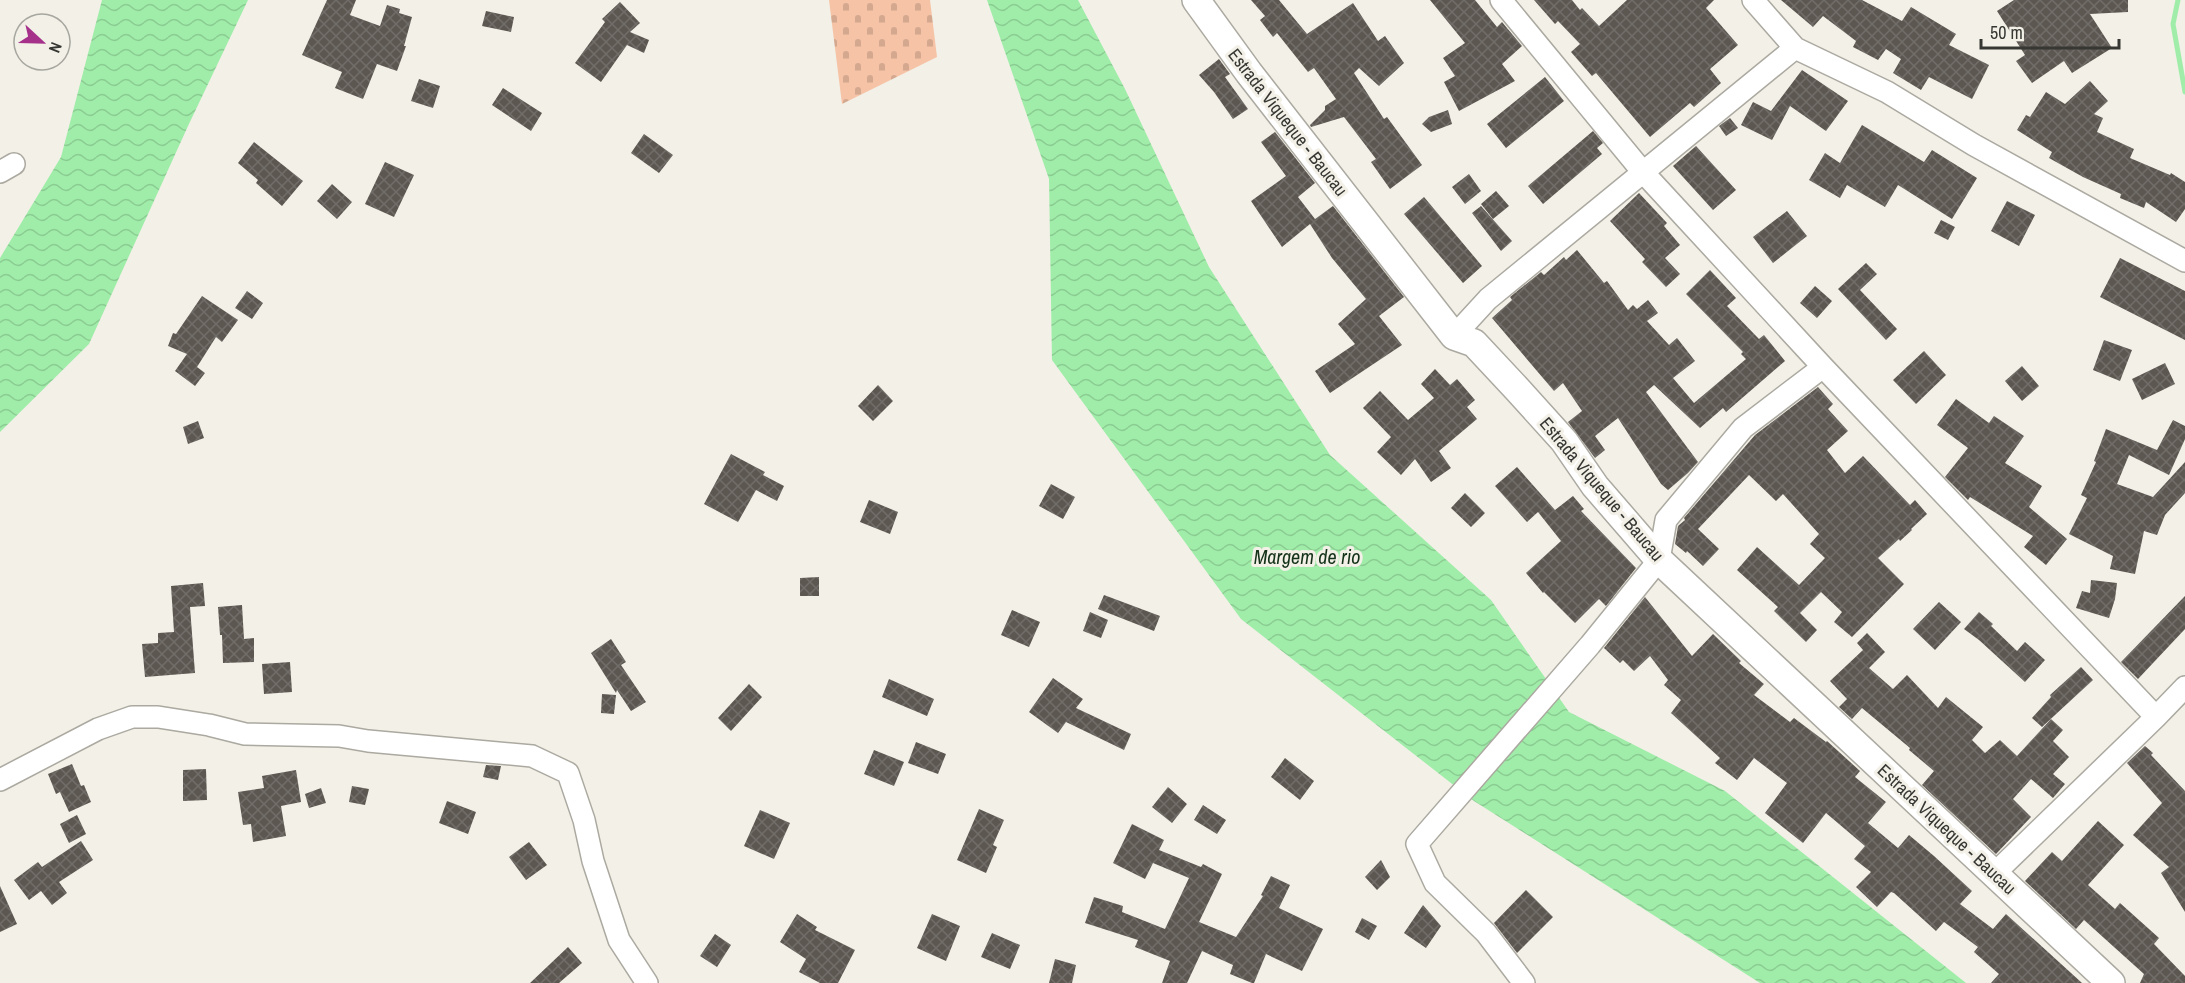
<svg xmlns="http://www.w3.org/2000/svg" width="2185" height="983" viewBox="0 0 2185 983" font-family="'Archivo Narrow',sans-serif">
<defs>
<pattern id="cemetery-stones" width="16" height="16" patternUnits="userSpaceOnUse" patternTransform="scale(1.5)"><rect width="16" height="16" fill="#f6c3a6"/><path d="M2 7V4a2 2 0 0 1 4 0v3zM10 15v-3a2 2 0 0 1 4 0v3z" fill="#d4a88f"/></pattern>
<pattern id="water-waves" width="16" height="10" patternUnits="userSpaceOnUse" patternTransform="scale(1.5)"><rect width="16" height="10" fill="#a0eda9"/><path d="M0 5q4-4 8 0t8 0" fill="none" stroke="#8acc92"/></pattern>
<pattern id="building-cross-hatch" width="8" height="8" patternUnits="userSpaceOnUse" patternTransform="scale(1.5)"><rect width="8" height="8" fill="#5d5751"/><path d="M0 0l8 8M0 8l8-8" fill="none" stroke="#716d68"/></pattern>
</defs>
<rect width="100%" height="100%" fill="#f2f0e7"/>
<path fill="url(#cemetery-stones)" d="M829,0h101l7,57 -95,47z"/>
<path fill="url(#water-waves)" d="M102,0h146l-60,126 -99,218 -89,88v-174l61,-101z
M987,0h91l47,89 84,178 121,188 161,145 78,112 156,79 241,192h-206l-286,-182 -233,-182 -189,-259 -3,-181z"/>
<g fill="none" stroke-linecap="round" stroke-linejoin="round">
<path stroke="#a0eda9" stroke-width="5" d="M2178,0l-5,24 12,68"/>
</g>
<path fill="url(#building-cross-hatch)" d="M327,0h29l-6,15 30,11 7,-21 13,4 -1,4 13,4 -8,29h2l-9,25 -20,-7 -14,35 -28,-11 7,-16 -40,-17z
M1251,0h28l28,34 46,-31 25,38 7,-5 19,27 -25,23 -20,-18 -5,5 30,46 3,-2 35,48 -32,24 -19,-27 5,-3 -32,-42 -33,10 -1,-2 15,-15v-4l11,-7 -22,-31 -6,4 -31,-39 -4,4 -13,-17 5,-4z
M1430,0h45l22,27 5,-5 20,24 -20,18 13,17 -56,30 -15,-29 11,-6 -12,-18 22,-15z
M1534,0h38l8,10 2,-2 17,18 28,-26h87l-8,8 32,37 -28,24 11,14 -27,24 -4,-4 -40,34 -54,-64 -4,3 -21,-24 9,-8 -22,-23 -3,3z
M1781,0h81l40,21 9,-14 45,27 -7,11 40,20 -17,34 -43,-22 -8,13 -28,-17 8,-14 -15,-10 -8,11 -25,-13 3,-6 -33,-25 -10,11z
M2014,0h114v12l-38,2 22,34 -40,25 -8,-12 -32,22 -16,-22 9,-6 -28,-44z
M620,2l20,21 -10,9 19,8 -5,13 -17,-8 -26,37 -26,-19 30,-41 -3,-3z
M486,11l28,6 -3,15 -29,-6z
M1219,59l11,15 -5,3 23,32 -15,10 -19,-27 -15,-17z
M1802,70l46,31 -22,30 -36,-25 -18,34 -31,-15 12,-23 18,9z
M1545,77l19,24 -58,47 -19,-24z
M419,79l21,7 -7,22 -22,-7z
M2090,81l18,20 -14,13 9,4 -6,14 37,17 -4,9 40,17 1,-2 14,9v27l-9,13 -30,-20 -2,6 -24,-10 1,-4 -38,-17 -34,-19 3,-6 -35,-22 9,-15 4,2 16,-25 19,12z
M503,88l39,25 -11,18 -39,-26z
M1448,110l4,14 -21,8 -9,-8 7,-7z
M1730,118l8,10 -12,8 -7,-10z
M1862,125l62,37 8,-12 45,28 -25,41 -54,-34 -13,22 -38,-22 -7,13 -31,-18 16,-27 15,10z
M1593,131l10,12 -6,5 5,6 -59,50 -15,-18z
M1275,132l40,51 -17,14 17,22 -4,3 22,-16 71,91 -25,19 23,29 -72,48 -15,-22 40,-27 -17,-20 28,-25 -34,-41 -22,-34 -28,23 -31,-46 35,-25 -25,-34z
M644,134l29,21 -14,18 -28,-20z
M254,142l49,39 -21,25 -26,-23 2,-3 -20,-17z
M1696,146l40,44 -23,20 -40,-44z
M385,162l29,13 -20,42 -29,-13z
M1469,174l12,17 -16,13 -13,-17z
M332,184l20,18 -15,17 -20,-18z
M1496,191l13,15 -16,13 -12,-15z
M1639,193l28,30 -3,3 16,19 -15,13 15,16 -14,13 -24,-25 3,-3 -35,-38z
M1424,197l58,69 -19,17 -59,-69z
M2007,201l28,14 -16,31 -28,-15z
M1481,206l31,35 -11,10 -29,-38z
M1787,211l20,25 -34,27 -20,-26z
M1941,220l14,7 -7,13 -14,-7z
M1577,250l27,33 3,-2 21,29 5,-5 4,4 11,-9 10,13 -11,8 22,24 8,-7 18,23 -22,17 21,25 52,-44 -5,-5 2,-2 -57,-58 24,-24 26,28 -9,8 32,33 5,-4 21,26 -59,51 -3,-4 -23,20 -46,-43 -8,7 52,70 -10,11 -20,17 -7,-6 -43,-66 -23,18 10,14 -10,8 -27,-36 14,-11 -19,-28 -9,8 -62,-73 20,-18 -2,-3 31,-25 3,3 20,-18 2,3z
M2120,258l65,33v49l-85,-43z
M1866,263l11,11 -17,16 37,39 -11,11 -48,-51z
M1815,286l17,15 -15,17 -17,-15z
M247,291l16,12 -11,16 -17,-11z
M202,296l36,24 -16,22 -6,-5 -19,30 8,6 -10,13 -20,-15 12,-17 -19,-8 5,-13 3,1z
M2104,340l28,10 -12,31 -27,-11z
M1924,351l22,24 -30,29 -23,-24z
M2165,363l10,21 -33,16 -10,-21z
M2022,366l17,20 -17,15 -17,-20z
M1435,369l15,16 7,-6 18,21 -8,7 10,12 -38,32 12,17 -20,14 -16,-23 -14,16 -24,-23 14,-15 -28,-29 17,-17 28,29 26,-22 -13,-14z
M878,385l15,16 -20,20 -15,-15z
M1818,387l15,17 -5,5 20,22 -21,19 18,23 18,-17 47,49 5,-5 12,14 -16,15 1,1 -12,11 -1,-2 -21,19 26,26 -52,53 -18,-15 8,-10 -21,-20 -21,21 17,17 -11,12 -32,-31 4,-4 -41,-37 20,-23 42,38 26,-27 -15,-14 9,-10 -36,-40 -7,7 -27,-26 -51,54 21,20 -16,17 -16,-15 -1,2 -11,-9 3,-18 7,-6 -1,-2 71,-83z
M1956,399l33,24 5,-7 30,20 -19,27 37,23 -13,21 38,32 -21,26 -22,-18 9,-11 -63,-39 -2,3 -23,-23 23,-29 -31,-23z
M2173,420l12,6v13l-16,36 -40,-20 -12,29 36,13 32,-35v31l-20,22 -8,20 -13,-4 -9,43 -25,-5 3,-13 -44,-22 18,-36 -6,-3 15,-33 -2,-1 12,-32 51,21z
M198,421l6,17 -16,6 -5,-17z
M731,454l34,18 -2,3 21,11 -7,15 -21,-11 -18,32 -34,-18z
M1517,467l38,43 18,-14 11,13 -3,2 55,57 -30,38 -7,-7 -24,24 -31,-31 -1,1 -17,-20 35,-32 -23,-29 -11,10 -32,-36z
M1051,484l24,13 -12,22 -24,-13z
M1465,493l20,20 -14,14 -20,-19z
M869,500l29,12 -8,22 -30,-12z
M819,577v19h-19v-18z
M2091,580l26,3 -2,16 -6,19 -33,-10 6,-17 8,2z
M203,583l2,23 -15,1 5,66 -50,4 -3,-33 16,-1v-10l16,-1 -3,-46z
M1104,595l56,21 -6,15 -56,-22z
M2185,596v33l-47,50 -17,-17z
M1645,597l47,59 21,-22 28,27 -2,2 25,21 -10,11 36,27 4,-4 32,24 1,-1 33,30 -5,6 31,25 -18,21 30,25 11,-13 25,21 38,35 -12,13 33,25 13,-15 76,69h-91l8,-9 -25,-22 4,-5 -34,-25 -8,9 -42,-38 -3,-1 -14,15 -21,-20 15,-15 -17,-13 11,-13 -39,-33 -23,30 -38,-30 22,-30 -33,-25 -17,22 -22,-17 5,-5 -49,-45 10,-13 -17,-15 4,-5 -18,-24 -16,15 -11,-11 -3,3 -16,-15z
M1939,602l22,20 -26,28 -22,-21z
M242,605l2,34 10,-1v24l-31,1 -1,-28h-2l-2,-28z
M1012,610l28,12 -11,25 -28,-12z
M1090,612l18,8 -7,18 -18,-7z
M1979,612l14,12 -2,2 26,25 8,-9 20,18 -20,22 -46,-42 -15,-11z
M1867,633l18,19 -16,16 24,21 14,-14 31,33 8,-11 37,30 -11,13 13,13 15,-13 17,16 34,-37 12,11 -10,11 16,16 -16,17 12,10 -12,14 -22,-19 -18,20 18,18 -35,37 -74,-69 12,-14 -25,-21 1,-2 -48,-40 -10,11 -13,-12 8,-8 -17,-18 33,-31 -6,-7z
M611,639l15,23 -5,3 25,37 -15,9 -14,-21 -1,3 -25,-40z
M290,662l2,30 -28,2 -2,-30z
M2081,667l12,13 -51,47 -10,-9 19,-21 -1,-2z
M1053,678l30,21 -7,9 55,26 -7,16 -58,-28 -8,11 -29,-21z
M889,679l45,20 -7,17 -45,-19z
M749,684l13,13 -31,34 -13,-13z
M602,694l14,1 -2,19 -13,-1z
M916,742l30,12 -8,20 -30,-11z
M2145,746l8,7 -2,2 34,36v121l-24,-39 8,-6 -36,-32 29,-32 -35,-40z
M874,750l30,12 -10,24 -30,-12z
M1285,758l29,23 -14,19 -29,-23z
M72,764l9,22 3,-1 7,17 -22,10 -9,-20 -4,2 -8,-20z
M486,765l15,1 -3,14 -15,-3z
M206,769l1,31 -24,1v-31z
M296,770l5,32 -20,4 5,30 -33,6 -2,-18 -8,1 -5,-33 26,-4 -2,-12z
M352,786l17,3 -4,16 -16,-3z
M1168,787l19,17 -15,19 -20,-16z
M321,788l5,15 -17,5 -4,-14z
M447,801l29,11 -8,22 -29,-11z
M1203,805l23,15 -9,14 -23,-14z
M979,809l25,11 -11,25 4,2 -11,26 -29,-13z
M760,810l30,13 -16,36 -30,-13z
M77,815l9,19 -17,9 -9,-19z
M2098,821l26,24 -36,40 27,24 5,-6 39,35 -5,6 31,32v7h-45l4,-9 -60,-54 -8,9 -51,-48 27,-29 10,9z
M1132,824l32,16 -5,10 42,17 2,-3 19,10 -23,48 37,15 27,-41 -2,-1 10,-19 19,9 -11,23 44,21 -21,42 -36,-17 -12,29h-2l-22,-9 3,-9 -31,-14 -15,32h-25l8,-22 -35,-14 3,-7 -53,-17 9,-26 29,9 -1,6 43,17 24,-51 -36,-15 -8,16 -32,-16z
M81,841l12,19 -34,22 8,11 -15,12 -11,-14 -12,9 -15,-20 24,-18 4,5z
M529,842l18,23 -21,15 -17,-23z
M1381,860l9,17 -13,13 -12,-13z
M0,886l17,38 -17,8z
M1526,890l27,27 -36,36 -23,-30z
M1423,905l18,21 -15,22 -22,-15z
M797,914l20,13 -2,3 40,20 -17,33h-18l-21,-11 7,-13 -26,-17z
M932,914l28,12 -14,35 -29,-13z
M1362,918l15,8 -8,14 -14,-8z
M992,933l28,12 -10,24 -29,-12z
M715,934l16,11 -14,22 -17,-11z
M568,947l14,16 -23,20h-29z
M1055,959l21,6 -4,18h-23z"/>
<g fill="none" stroke-linecap="round" stroke-linejoin="round">
<defs>
<path id="minor" d="M1501,0l141,171 181,196 333,350
M1753,0l42,48 92,44 87,53 211,116
M0,172l14,-8
M1454,336l34,-37 307,-251
M0,780l98,-51 34,-12h26l51,8 36,9 94,2 29,5 164,15 36,17 16,47 9,41 26,79 28,43
M1995,873l161,-156 29,-30
M1524,983l-38,-50 -51,-50 -18,-39 173,-199 69,-85 7,-40 77,-92 80,-61"/>
<path id="major" d="M1196,0l53,73 205,263 20,7 43,46 47,52 31,45 64,74 452,423"/>
</defs>
<use href="#minor" stroke="#aba9a0" stroke-width="24"/>
<use href="#major" stroke="#aba9a0" stroke-width="30"/>
<use href="#minor" stroke="#fff" stroke-width="21"/>
<use href="#major" stroke="#fff" stroke-width="27"/>
</g>
<g text-anchor="middle" dominant-baseline="central" stroke-width="6" stroke-linejoin="round" paint-order="stroke">
<g font-size="18" fill="#363632" stroke="#f2f0e7">
<text transform="translate(1288 122) rotate(52)">Estrada Viqueque - Baucau</text>
<text transform="translate(1602 489) rotate(50)">Estrada Viqueque - Baucau</text>
<text transform="translate(1947 829) rotate(43)">Estrada Viqueque - Baucau</text>
</g>
<g font-size="20" font-style="italic" fill="#133218" stroke="#f2f0e7">
<text x="1307" y="556">Margem de rio</text>
</g>
</g>
<g transform="translate(42 42) rotate(112)"><circle r="28" fill="#f2f0e7" stroke="#a7a69f" stroke-width="1.5"/>
<path d="M0-4.5L10 22L0 15L-10 22Z" fill="#a5318b"/>
<text y="-9" font-size="16" font-weight="bold" text-anchor="middle" fill="#363632">N</text>
</g>
<path d="M1981 39v9h138v-9" fill="none" stroke="#363632" stroke-width="3"/>
<text x="1990" y="39" font-size="18" fill="#363632" stroke="#f2f0e7" stroke-width="4.5" paint-order="stroke">50 m</text>
</svg>
